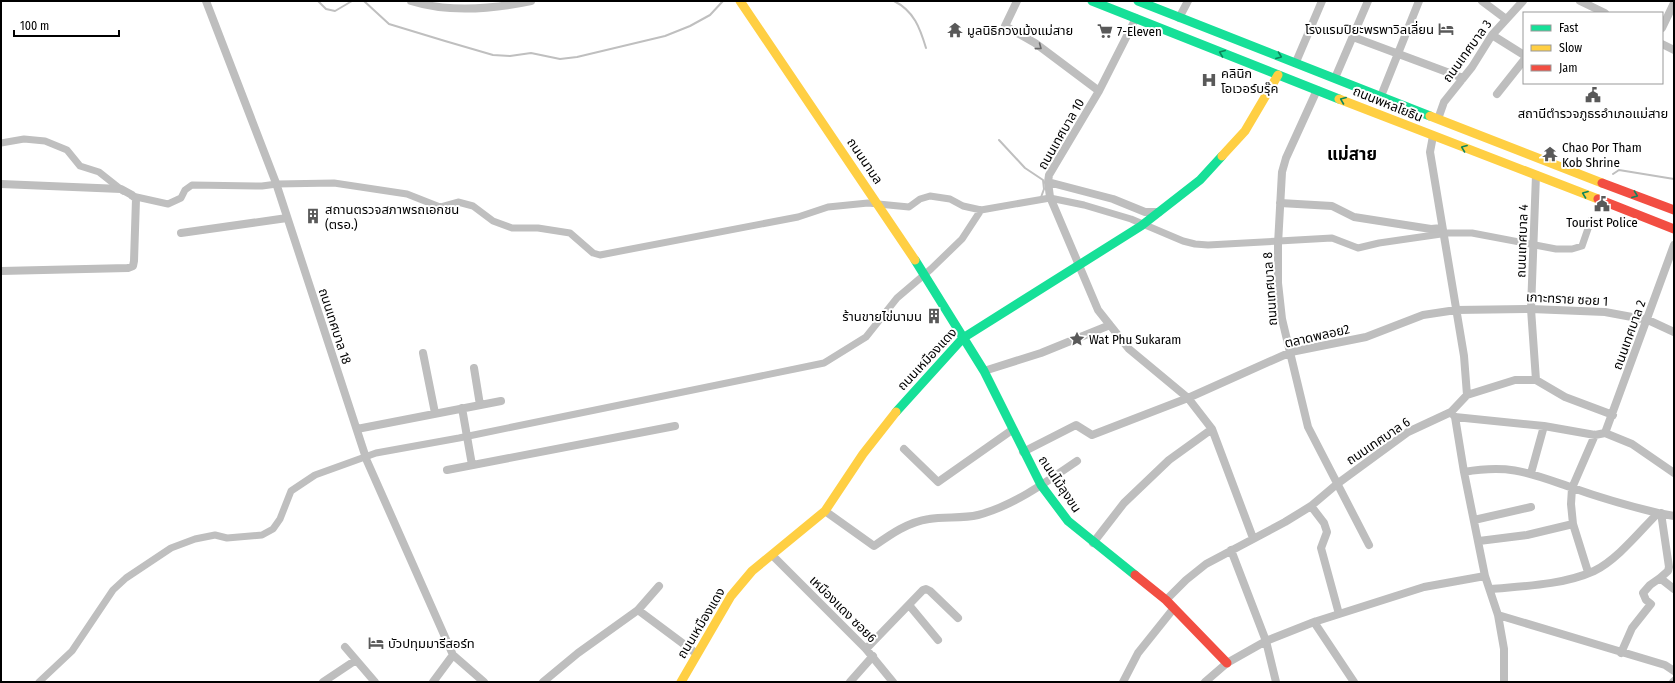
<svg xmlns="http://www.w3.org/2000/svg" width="1675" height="683" viewBox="0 0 1675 683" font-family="'Fira Sans Condensed','Noto Sans Thai',sans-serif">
<rect width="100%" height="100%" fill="#fff"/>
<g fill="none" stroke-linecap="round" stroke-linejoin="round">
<path stroke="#bfbfbf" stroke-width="2" d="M318,1l8,8 9,2 17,-10
M364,1l25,23 56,17 48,14 17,1 21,-3 29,6 17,-2 88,-21 25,-10 20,-11 13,-14
M894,1c20,10 26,27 32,47
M999,140l26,28 18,12 1,9 -4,11
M1613,174l6,-4 55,9"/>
<path stroke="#bfbfbf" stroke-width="7" d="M1,143l23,-4 21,2 22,9 13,16 19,6 24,19
M132,196l36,8 13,-6 4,-8 7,-5 70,1 15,-2 57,-1 73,11 33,13 18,-5 15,4 20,15 19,7h26l32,5 23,20 7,2 198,-38 30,-10 40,-4 41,4 11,-8 10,-3 20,3 13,7 18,4 69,-12 34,7 47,14 52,22 12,3 13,1 124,-7 26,10 21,-5 69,-10h24l84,16h16l10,-3 9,-26
M39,682l33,-31 41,-61 13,-12 45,-30 24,-9 20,-4 12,3 35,-3 11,-6 7,-10 11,-28 24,-16 61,-22 83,-15 365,-75 42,-26 31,-39 34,-29 31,-30 19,-29"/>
<path stroke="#bebebe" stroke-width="8" d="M206,1l70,182 91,278 86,194 31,27
M411,1c38,12 82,8 120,0
M1017,1l-12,25 30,17 64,48
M1482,1l24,18
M1580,1l25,12
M1136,18l-37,73 -50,84 -1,7 2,15 48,113 31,39 59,49 24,31 41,109
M1179,18l9,-17
M1662,28l12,-25
M1492,35l32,20
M1353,37l110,41
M1662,44l12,6
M1296,62l26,-61
M1335,78l33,-77
M1317,90l-31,68 -4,14 -4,72v39l4,36 26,108 61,118
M1497,94l27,-34
M1381,96l38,-95
M1438,119l6,-17 28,-35 20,-32 31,-34
M1536,175l-5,134 5,71
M1048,182l65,17 32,13h14
M1,184l120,5 11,6 4,4 -2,62 -1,5 -5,2 -127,3
M1280,203l52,3 22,11 77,12 11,-1
M181,233l106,-15
M423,353l12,60
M474,368l6,37
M984,371l57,-18 69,-28
M1467,395l48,-15h21l29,17 48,18
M462,408l10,57
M1451,412l4,5 9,55 21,104 13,39 6,34v33
M1455,417l89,9 51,9 10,-2 27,11 42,29
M357,429l144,-28
M1605,433l69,-188
M904,449l34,33 74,-52
M1023,452l53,-27 16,10 96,-37 103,-46 75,-15 57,-22 33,-5 75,-1 74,3 43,8 26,12
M447,470l228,-44
M1464,472c47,-8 65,1 109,16 28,10 56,18 85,25
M1531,473l13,-47
M1311,506l13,17 3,9 -6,16 18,66
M825,511l49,35c17,-12 34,-24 55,-27 15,-3 33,0 49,-4 35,-9 70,-34 99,-54
M1474,520l57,-13
M1573,524l15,48
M1479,541l48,-6 46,-11 -2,-20 1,-16 23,-53
M1093,543l31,-40 45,-43 43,-31
M1231,550l35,91 10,41
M772,555l94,94 27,33
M1660,578l8,-7 1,-4 -8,-54
M1491,589c33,-3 72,-4 103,-18 23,-11 46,-40 64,-58l16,3
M1166,600l20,-20 20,-16 79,-42 26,-16 26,-22 71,-52 43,-20 16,-17 -3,-39 -34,-204 3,-16
M909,605l29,35
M638,610l21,-24
M1498,615l167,50 9,6
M1314,622l40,60
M345,647l30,35
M866,649l57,-59 3,-1 4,2 28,27
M1621,653l11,-25 19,-24 -5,-4 -3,-7 7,-8 10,-7 14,11
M323,682l33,-22
M433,682l20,-27
M543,682l35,-29 60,-43 59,44
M850,682l23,-26
M1123,682l15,-29 36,-45
M1205,682l22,-19 39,-22 48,-19 110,-35 61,-11
M1673,682l1,-1"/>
<path stroke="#16e098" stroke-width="9" d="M1092,1l247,98
M1138,1l292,115
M915,260l69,111 57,114 27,36 67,54
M896,412l67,-74 178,-112 59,-46 22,-24"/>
<path stroke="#ffcf43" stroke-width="9" d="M740,1l175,259
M1339,99l259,100
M1430,116l172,67
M1222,156l23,-25 33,-56
M681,682l50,-86 21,-25 73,-60 38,-57 33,-42"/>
<path stroke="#f24e42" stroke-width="9" d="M1602,183l72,27
M1598,199l76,30
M1135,575l31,25 61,63"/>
</g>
<defs><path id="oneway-chevron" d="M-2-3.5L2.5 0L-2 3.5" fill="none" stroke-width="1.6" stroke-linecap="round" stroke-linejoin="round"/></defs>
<use stroke="#686868" href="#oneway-chevron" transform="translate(1039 47) rotate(37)"/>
<g stroke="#0d865b">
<use href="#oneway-chevron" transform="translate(1222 53) rotate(-158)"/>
<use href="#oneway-chevron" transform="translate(1279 56) rotate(21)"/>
<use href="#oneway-chevron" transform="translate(1343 100) rotate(-158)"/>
<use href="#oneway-chevron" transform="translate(1464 148) rotate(-159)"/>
<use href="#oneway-chevron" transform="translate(1585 194) rotate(-159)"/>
<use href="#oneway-chevron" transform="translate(1635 195) rotate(21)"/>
</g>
<defs>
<symbol id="hotel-bare" viewBox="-9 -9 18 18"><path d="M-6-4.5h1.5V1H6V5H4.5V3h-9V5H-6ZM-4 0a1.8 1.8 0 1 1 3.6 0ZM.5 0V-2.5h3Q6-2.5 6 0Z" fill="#595959" stroke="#fff" stroke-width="2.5" paint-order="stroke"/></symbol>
<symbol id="temple-bare" viewBox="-9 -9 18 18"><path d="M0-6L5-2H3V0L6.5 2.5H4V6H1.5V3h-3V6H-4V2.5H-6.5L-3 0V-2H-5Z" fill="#595959" stroke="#fff" stroke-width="2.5" paint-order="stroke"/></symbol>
<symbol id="supermarket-bare" viewBox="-9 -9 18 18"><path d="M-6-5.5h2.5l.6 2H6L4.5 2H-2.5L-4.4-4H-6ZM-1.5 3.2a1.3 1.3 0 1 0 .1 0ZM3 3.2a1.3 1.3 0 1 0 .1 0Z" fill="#595959" stroke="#fff" stroke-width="2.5" paint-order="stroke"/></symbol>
<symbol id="hospital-bare" viewBox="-9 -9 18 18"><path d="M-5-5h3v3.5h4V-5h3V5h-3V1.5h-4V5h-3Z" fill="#595959" stroke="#fff" stroke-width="2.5" paint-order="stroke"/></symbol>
<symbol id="civic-bare" viewBox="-9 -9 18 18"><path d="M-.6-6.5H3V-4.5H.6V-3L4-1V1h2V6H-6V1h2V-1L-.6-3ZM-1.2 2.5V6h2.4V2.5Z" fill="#595959" stroke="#fff" stroke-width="2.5" paint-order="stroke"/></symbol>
<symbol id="building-bare" viewBox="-9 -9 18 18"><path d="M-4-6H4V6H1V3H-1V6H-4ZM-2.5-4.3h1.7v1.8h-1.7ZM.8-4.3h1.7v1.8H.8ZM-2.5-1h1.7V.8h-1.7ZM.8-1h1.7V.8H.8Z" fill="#595959" stroke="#fff" stroke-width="2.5" paint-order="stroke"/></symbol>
<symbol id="sight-bare" viewBox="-9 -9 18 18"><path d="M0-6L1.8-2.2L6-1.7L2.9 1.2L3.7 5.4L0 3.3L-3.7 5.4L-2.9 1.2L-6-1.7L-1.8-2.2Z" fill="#595959" stroke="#fff" stroke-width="2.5" paint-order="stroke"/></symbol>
</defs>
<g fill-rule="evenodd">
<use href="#hotel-bare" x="1435" y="18" width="22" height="22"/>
<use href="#temple-bare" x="944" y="19" width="22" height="22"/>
<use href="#supermarket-bare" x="1094" y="20" width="22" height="22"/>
<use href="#hospital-bare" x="1198" y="69" width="22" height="22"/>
<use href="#civic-bare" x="1582" y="84" width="22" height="22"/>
<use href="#temple-bare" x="1539" y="143" width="22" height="22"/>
<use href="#civic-bare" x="1591" y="193" width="22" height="22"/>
<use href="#building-bare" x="302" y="205" width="22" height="22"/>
<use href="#building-bare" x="923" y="305" width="22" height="22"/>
<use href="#sight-bare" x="1066" y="328" width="22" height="22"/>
<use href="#hotel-bare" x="365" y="632" width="22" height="22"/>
</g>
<g text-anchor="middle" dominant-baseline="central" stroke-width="4" stroke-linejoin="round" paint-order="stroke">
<g font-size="13" fill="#000" stroke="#fff" text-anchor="start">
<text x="1434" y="29" text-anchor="end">โรงแรมปิยะพรพาวิลเลี่ยน</text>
<text x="967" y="30">มูลนิธิกวงเม้งแม่สาย</text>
<text x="1117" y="31">7-Eleven</text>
<text x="1221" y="73">คลินิก<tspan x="1221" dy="15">โอเวอร์บรุ๊ค</tspan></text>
<text x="1593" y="113" text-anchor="middle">สถานีตำรวจภูธรอำเภอแม่สาย</text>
<text x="1562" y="147">Chao Por Tham<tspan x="1562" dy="15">Kob Shrine</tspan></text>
<text x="325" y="209">สถานตรวจสภาพรถเอกชน<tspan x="325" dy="15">(ตรอ.)</tspan></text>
<text x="1602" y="222" text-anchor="middle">Tourist Police</text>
<text x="922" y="316" text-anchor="end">ร้านขายไข่นามน</text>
<text x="1089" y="339">Wat Phu Sukaram</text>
<text x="388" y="643">บัวปทุมมารีสอร์ท</text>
</g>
<g font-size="13" fill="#000" stroke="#fff">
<text transform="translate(1467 51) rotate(-54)">ถนนเทศบาล 3</text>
<text transform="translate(1388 104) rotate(22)">ถนนพหลโยธิน</text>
<text transform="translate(1061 134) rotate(-60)">ถนนเทศบาล 10</text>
<text transform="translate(865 161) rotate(56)">ถนนนามล</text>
<text transform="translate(1522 241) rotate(-88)">ถนนเทศบาล 4</text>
<text transform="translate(1270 289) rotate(-94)">ถนนเทศบาล 8</text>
<text transform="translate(1567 299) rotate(3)">เกาะทราย ซอย 1</text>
<text transform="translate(335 326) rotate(72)">ถนนเทศบาล 18</text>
<text transform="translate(1629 335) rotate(-70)">ถนนเทศบาล 2</text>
<text transform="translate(1317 336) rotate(-13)">ตลาดพลอย2</text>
<text transform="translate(927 359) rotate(-47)">ถนนเหมืองแดง</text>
<text transform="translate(1378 441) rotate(-34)">ถนนเทศบาล 6</text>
<text transform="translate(1060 484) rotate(56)">ถนนไม้ลุงขน</text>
<text transform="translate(843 609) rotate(45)">เหมืองแดง ซอย6</text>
<text transform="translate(701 623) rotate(-59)">ถนนเหมืองแดง</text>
</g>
<g font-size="17" font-weight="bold" fill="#000" stroke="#fff">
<text x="1352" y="154">แม่สาย</text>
</g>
</g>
<rect width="1675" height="683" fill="none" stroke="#000000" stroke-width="4"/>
<rect x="1523" y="12" width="140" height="72" fill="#ffffff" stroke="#999999"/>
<rect x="1531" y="25" width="20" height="6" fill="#16e098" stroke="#999999"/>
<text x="1559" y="32" font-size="12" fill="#000000">Fast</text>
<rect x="1531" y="45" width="20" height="6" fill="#ffcf43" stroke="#999999"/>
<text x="1559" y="52" font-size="12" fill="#000000">Slow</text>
<rect x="1531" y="65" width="20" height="6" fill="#f24e42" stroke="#999999"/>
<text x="1559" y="72" font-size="12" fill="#000000">Jam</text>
<path d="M14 30v6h105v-6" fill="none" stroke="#000000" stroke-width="2"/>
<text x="20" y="30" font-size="12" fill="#000000" stroke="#ffffff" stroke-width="3" paint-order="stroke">100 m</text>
</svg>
